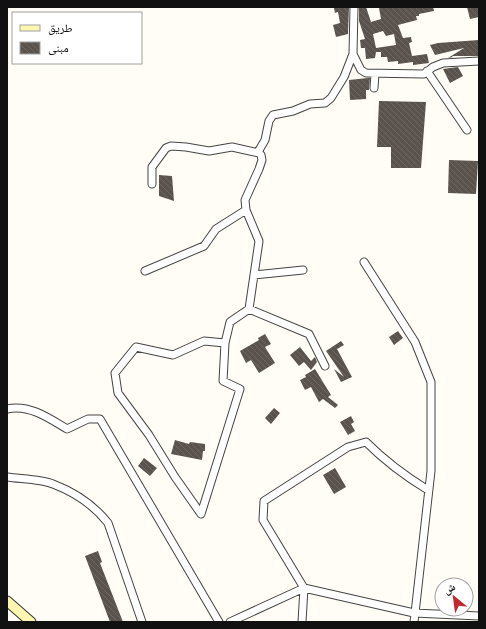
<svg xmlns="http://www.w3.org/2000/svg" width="486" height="629" viewBox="0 0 486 629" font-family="Literata,'Noto Naskh Arabic',serif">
<defs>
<pattern id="building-back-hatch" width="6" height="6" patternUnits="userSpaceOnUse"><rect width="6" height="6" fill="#5a524d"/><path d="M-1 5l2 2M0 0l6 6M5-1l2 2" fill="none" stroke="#6d6662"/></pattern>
</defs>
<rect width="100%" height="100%" fill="#fffdf5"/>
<path fill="url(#building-back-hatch)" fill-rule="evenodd" d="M340,7h9l-1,27 -12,3 -3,-12 7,-2 -2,-11 -3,1 -1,-5z
M359,7h7l5,15 10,-3 -2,-11 54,-1 1,4 -15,3v2h-3l1,4 -19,5 5,13 8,-1 1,5 -3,1 3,13 15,-2 2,9 -16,2v-3l-15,2v-3l-10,1 -1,-5h-6v-5h-5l-1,6 -9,1 -1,-11h-4l-1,-8 5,-1 -6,-18zM383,31l3,5 8,-2 2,11 -20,3 -3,-14z
M467,7h12v10l-9,2z
M479,40v16h-27l1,1 -5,1 16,-10 -29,7 -5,-10 8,-2z
M458,67l5,9 -13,7 -7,-14z
M368,78h2l-1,12h-3v9l-16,1 -1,-20z
M379,101l47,1 -5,66h-30v-21h-14z
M449,160l29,1 -2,33 -28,-1z
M159,175l13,1 2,25 -15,-5z
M398,331l5,7 -9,7 -5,-8z
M265,334l6,10 -6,3 10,16 -16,10 -8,-13 -5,3 -6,-12 19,-11 -1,-2z
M341,341l3,4 -7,4 15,28 -11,5 -7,-13 10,8 -18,-26z
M300,347l11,14 4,-4 2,5 -6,8 -7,-8 -5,4 -9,-11z
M315,369l16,26 -3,2 10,8 -3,3 -12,-9 -4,3 -8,-15 -6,3 -5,-10 6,-3 -1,-2z
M274,408l6,5 -9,11 -6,-6z
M351,416l3,6 -3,2 4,7 -7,4 -8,-13z
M175,440l14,4 1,-2 15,2v7h-2l-1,9 -31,-6z
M144,458l13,10 -7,8 -12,-10z
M335,468l11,19 -12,7 -11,-19z
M98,551l4,11 -2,1 23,59h-13l-25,-66z"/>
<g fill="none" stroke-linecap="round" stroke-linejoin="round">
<defs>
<path id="street" d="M354,7l-1,47 8,16 5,3 58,1 9,-7 10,-4 36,-2
M427,71l40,59
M374,88l1,-14
M152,184v-17l14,-19 5,-2 15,1 23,4 23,-4 27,6
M364,262l51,80 16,40v89l-17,151
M145,271l59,-25 12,-17 30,-19
M254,275l49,-5
M249,309l60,25 16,32
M7,409c22,-5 42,9 60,20l21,-10h12l119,203
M7,477c13,2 34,2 46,7 21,8 40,20 55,39l34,99
M201,514l39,-125 -17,-8 2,-38 5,-21 19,-13 10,-68 -13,-31 -1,-10 14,-31 3,-9 -1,-5 -3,-3 7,-12 4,-19 4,-6 20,-4 17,-7 15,-1 6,-5 13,-21 9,-23
M201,514l-26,-37 -26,-42 -31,-42 -3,-20 21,-26 37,8 31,-14 21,2
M230,622l74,-34 110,25 65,3
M302,622l2,-34 -41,-68 1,-19 84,-54 18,-5c19,19 39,34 62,48"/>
<path id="secondary" d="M7,601l24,21"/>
</defs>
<use href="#street" stroke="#444" stroke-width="9"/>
<use href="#secondary" stroke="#333" stroke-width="11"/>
<use href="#street" stroke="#fff" stroke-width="7"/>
<use href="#secondary" stroke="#fff6b0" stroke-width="9"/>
</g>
<rect width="486" height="629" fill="none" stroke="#111111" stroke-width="16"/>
<rect x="12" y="12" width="130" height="52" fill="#ffffff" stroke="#a0a0a0"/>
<rect x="20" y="25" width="20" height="6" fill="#fff6b0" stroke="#a0a0a0"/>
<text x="48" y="32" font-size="12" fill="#111111">طريق</text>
<rect x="20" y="42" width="20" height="12" fill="url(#building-back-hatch)" stroke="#a0a0a0"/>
<text x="48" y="52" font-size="12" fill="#111111">مبنى</text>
<g transform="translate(454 597) rotate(331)"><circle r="19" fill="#ffffff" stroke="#a0a0a0"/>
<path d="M0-3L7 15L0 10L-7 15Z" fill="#c4262e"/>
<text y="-6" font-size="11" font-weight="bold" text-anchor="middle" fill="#111111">ش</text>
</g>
</svg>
